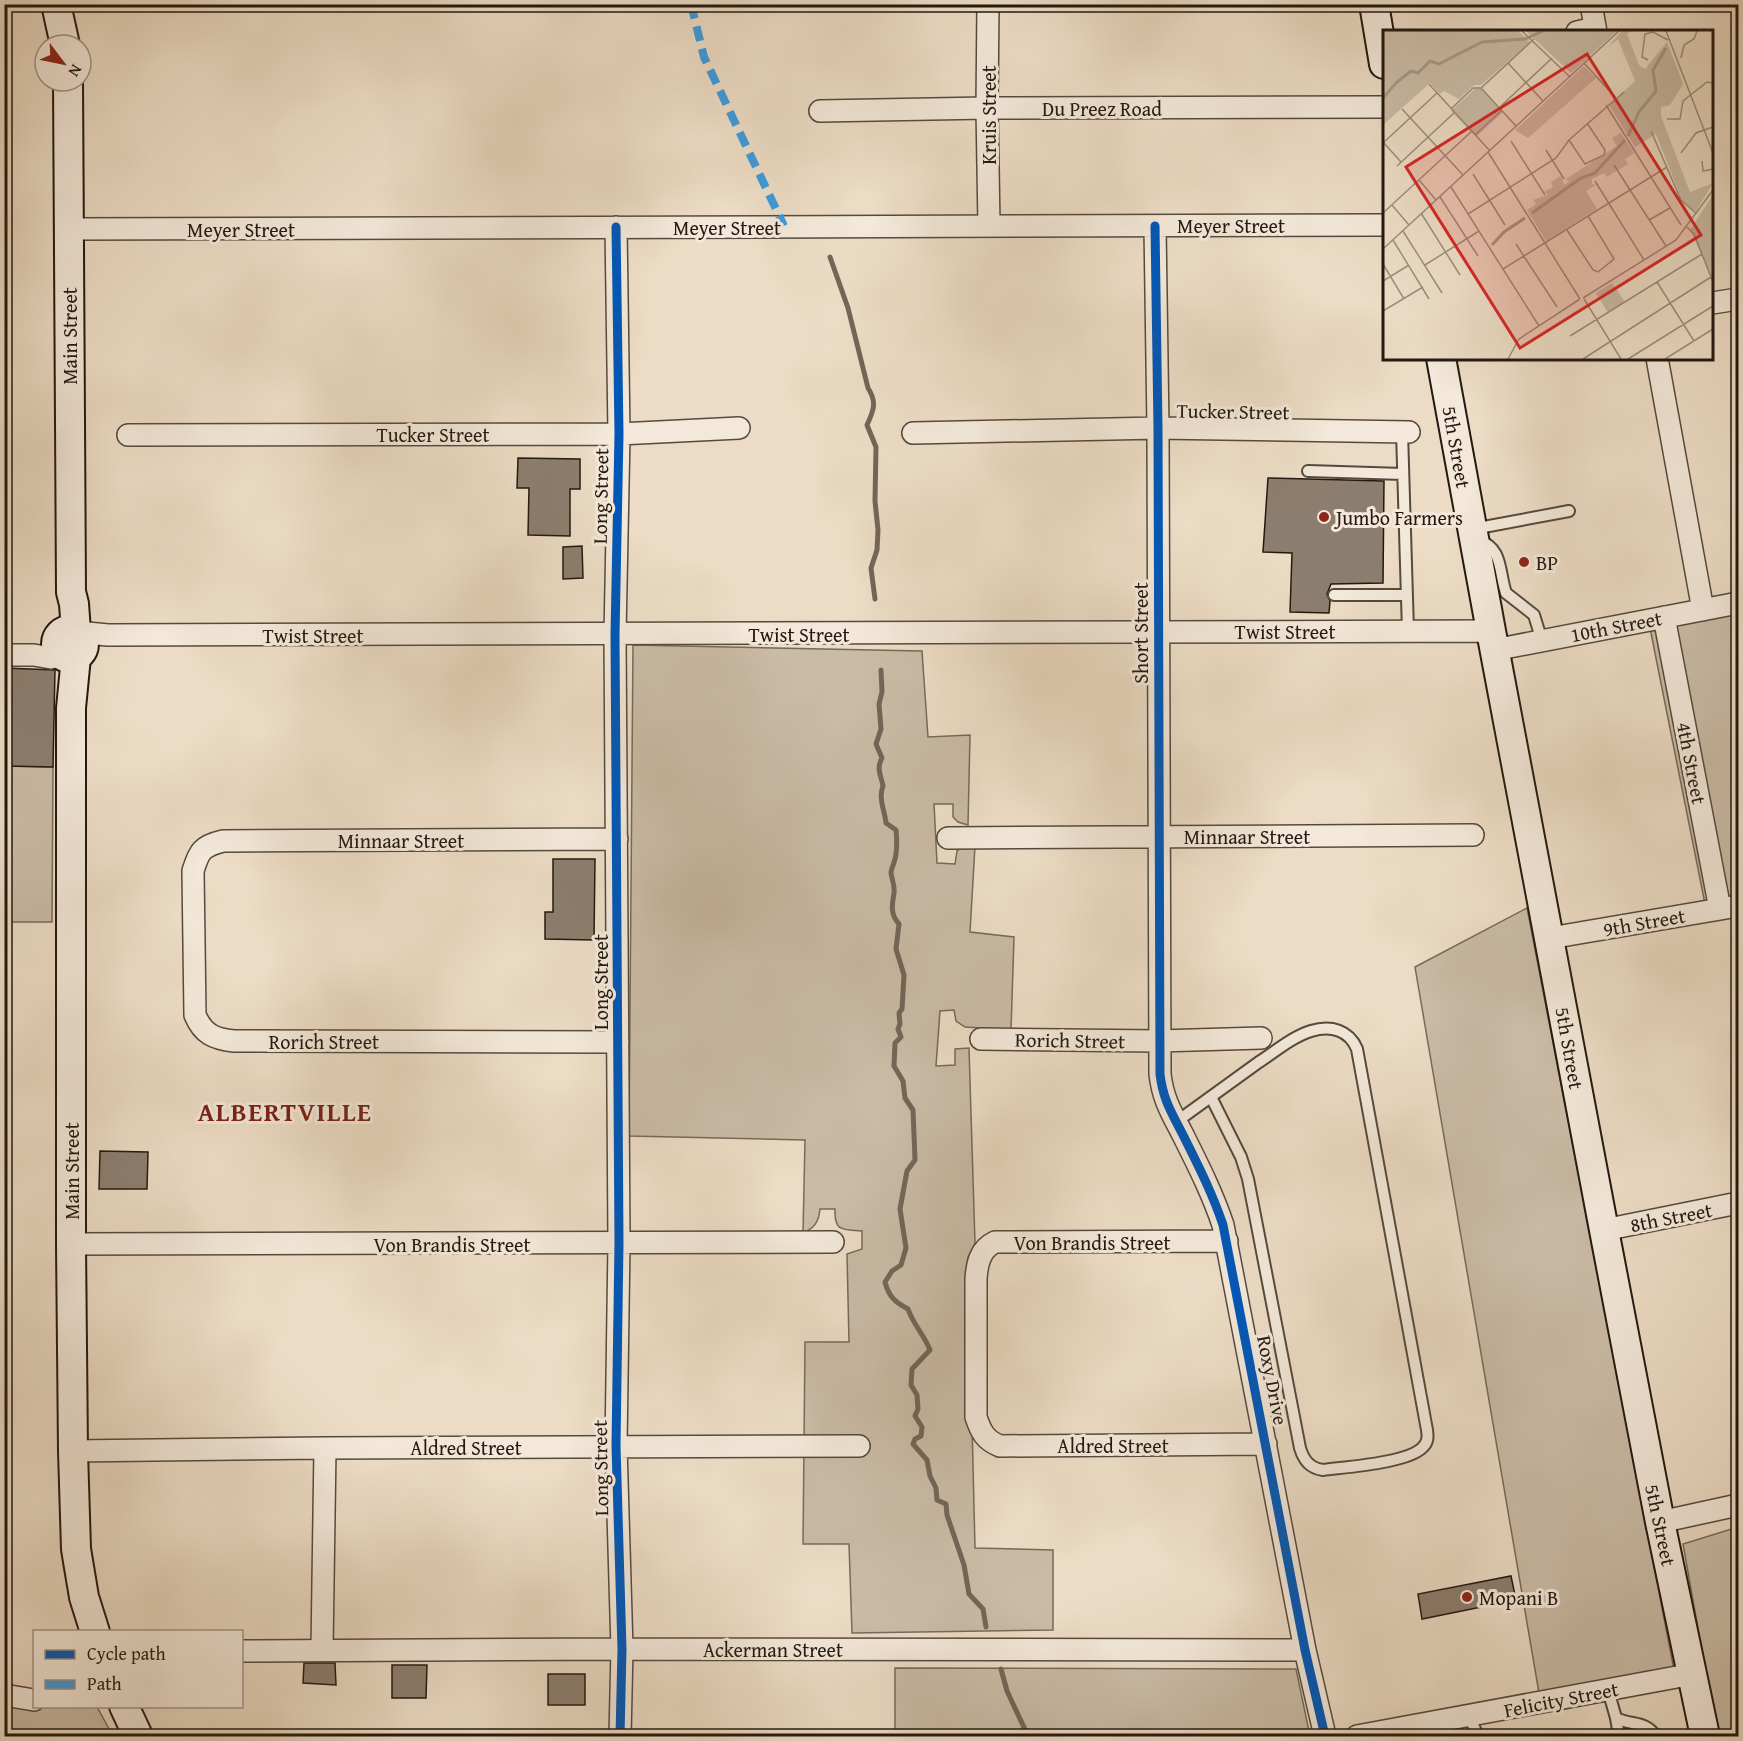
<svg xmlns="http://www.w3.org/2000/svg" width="1743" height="1741" viewBox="0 0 1743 1741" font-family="'Gentium Book Plus',serif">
<rect width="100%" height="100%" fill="#ecdcc5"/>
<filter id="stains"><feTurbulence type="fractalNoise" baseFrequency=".00333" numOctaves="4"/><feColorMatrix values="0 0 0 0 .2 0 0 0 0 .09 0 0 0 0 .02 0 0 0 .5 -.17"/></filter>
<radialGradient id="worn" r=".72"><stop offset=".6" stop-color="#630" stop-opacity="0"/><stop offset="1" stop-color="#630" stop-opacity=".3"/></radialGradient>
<path fill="#cabba6" stroke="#766a5c" stroke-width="1.5" d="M1738,594v309l-32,6 -59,-296z
M633,645l289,6 6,86 42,-2 -2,90 -10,-3 -5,-5v-13h-19l3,59 18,1 2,-13 6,-4 12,-1 -5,86 44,5 -3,93 -46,-3 -9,-6 -2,-11 -14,1 -4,55 19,-1v-16l14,-1 6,195 -7,15 7,290 78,2v80l-201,3 -3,-89h-46l2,-202h44l-2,-88 15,-5v-18c-20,-1 -28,0 -27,-22h-15c-1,12 -5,19 -17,24l2,-93 -176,-4z
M5,766l48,1 -1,155h-47z
M1527,908l147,762 -135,23 -124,-726z
M1738,1527v209h-21l-34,-192z
M895,1668l401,1 14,67h-415z
M4,1703l37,3 56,1 16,29h-108z"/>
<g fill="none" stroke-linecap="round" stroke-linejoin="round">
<path stroke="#736658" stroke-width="5" d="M830,257l18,51 20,80c9,14 6,22 -1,37l9,22 -1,54 3,29 -1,20 -6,18 4,31
M881,670l1,22 -3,12 2,25 -5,15 6,14c-6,11 -1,17 1,28 -5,13 2,25 3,37l10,7c1,8 1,22 -1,29 -1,5 -4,10 -4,14 1,7 4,13 3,20 -2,12 -4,21 5,31l-3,25 8,26 -2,34 -3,4 1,11 -2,5 3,8 -6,6 -1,23 9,15 2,17 8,12 2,50 -8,11 -7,38 6,39 -5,17 -9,6 -7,11c4,15 10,20 23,27 5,15 16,26 22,41l-18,19 -1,16 6,10 1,14 -3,7 7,11 -1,9 -6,3 -2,5 14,16 3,16 6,12 1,12 9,4 1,11 17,50 5,29 14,15 3,18
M1001,1669l6,22 21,45"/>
</g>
<path fill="#8c7e6f" stroke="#231911" stroke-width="1.5" d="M518,458l62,1v30h-10v47l-42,-1 1,-47h-12z
M1268,478l116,3 -1,102 -52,1 -4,10 3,7 -1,12 -39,-1 2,-59 -29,-1z
M582,546l1,32 -20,1v-32z
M4,668l51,2 -2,97 -49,-1z
M553,859h42l-1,81 -49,-1v-27h8z
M100,1151l48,1 -1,37h-48z
M1511,1576l5,24 -94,19 -4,-25z
M304,1663h31l1,22 -33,-2z
M392,1665h35l-1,33h-34z
M548,1674h37v31h-37z"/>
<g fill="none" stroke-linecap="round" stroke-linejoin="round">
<defs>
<path id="lane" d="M1402,432l6,199
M1308,471l95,3
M1473,529l96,-18
M1479,541c24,6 20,33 27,52l28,22 8,26
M1334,595h73
M1176,1122c28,-20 55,-40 83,-60 17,-11 33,-25 52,-31 20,-6 38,-1 46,18l70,381c1,7 1,12 -4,17 -14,16 -78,20 -100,23 -13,-2 -19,-9 -23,-22l-52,-269 -7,-22 -30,-60
M1608,1690l8,28c16,8 28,2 40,18
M1469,1716l9,20
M1616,1718l3,18"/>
<path id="street" d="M988,4l-1,104 2,118
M1591,4l5,28
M1577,32l18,-4
M820,111l167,-3 397,-1
M1155,226l3,202 2,646c3,27 13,41 25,65 14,28 28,56 38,86l82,425 20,86
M616,227l3,207 -4,201 4,608 -3,203 6,203 -2,87
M70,229l1314,-4
M1712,303l26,-4
M1657,358l46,252
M913,433l245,-5 251,4
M128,435l491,-1 120,-6
M1664,617l56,292
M77,632l31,3 1383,-4
M1494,650l244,-47
M4,655h30l17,3 12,-2
M948,838l525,-3
M617,839l-394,2c-21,5 -24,10 -30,30l2,144c8,19 19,24 39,26l384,1
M1550,938l188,-32
M981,1039l178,2 102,-3
M1604,1230l134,-27
M1227,1241l-232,1c-15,7 -18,22 -19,37v138c5,15 9,23 24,29l266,-2
M71,1244l762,-2
M73,1451l252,-3 534,-2
M1660,1522l78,-17
M322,1650l3,-202
M242,1651l380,-2 683,1
M4,1695l30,5
M1357,1736l336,-62"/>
<path id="secondary" d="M56,4l9,41
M1374,4l10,60
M68,81l3,511 3,12 2,27
M1441,358l50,273 113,599 56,292 45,214
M56 644a14 14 0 1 1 28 0a14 14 0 1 1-28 0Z
M76,657l-5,51v536l2,207 3,98 8,48 11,35
M124,1706l14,30"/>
</defs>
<use href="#lane" stroke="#554a3e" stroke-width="14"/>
<use href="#street" stroke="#554a3e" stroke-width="24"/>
<use href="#secondary" stroke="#231911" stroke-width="32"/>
<use href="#lane" stroke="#f3e8d9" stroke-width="10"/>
<use href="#street" stroke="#f3e8d9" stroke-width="21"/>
<use href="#secondary" stroke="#f3e8d9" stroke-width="28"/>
<path stroke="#3c9bde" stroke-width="8" stroke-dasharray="15 8" stroke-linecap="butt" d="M691,4l13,53 80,169"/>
<defs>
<path id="cycleway" d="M1155,226l3,202 2,646c3,27 13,41 25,65 14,28 28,56 38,86l82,425 20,86
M616,227l3,207 -4,201 4,608 -3,203 6,203 -2,87"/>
</defs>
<use href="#cycleway" stroke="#f3e8d9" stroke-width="13"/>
<use href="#cycleway" stroke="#0057b8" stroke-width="9"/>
</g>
<g fill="#8f2418" stroke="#f3e8d9" stroke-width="2">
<circle cx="1324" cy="517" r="6"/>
<circle cx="1524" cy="562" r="6"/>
<circle cx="1467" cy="1597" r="6"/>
</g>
<g text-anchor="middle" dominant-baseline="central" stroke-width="6" stroke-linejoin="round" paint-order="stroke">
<g font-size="20" fill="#231911" stroke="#f3e8d9">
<text x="1102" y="108">Du Preez Road</text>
<text transform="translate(988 115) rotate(-90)">Kruis Street</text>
<text x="1231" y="225">Meyer Street</text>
<text x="727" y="227">Meyer Street</text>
<text x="241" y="229">Meyer Street</text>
<text transform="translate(69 336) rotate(-90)">Main Street</text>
<text transform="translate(1233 411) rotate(1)">Tucker Street</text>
<text x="433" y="434">Tucker Street</text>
<text transform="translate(1457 447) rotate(80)">5th Street</text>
<text transform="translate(600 496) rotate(-89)">Long Street</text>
<text transform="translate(1616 626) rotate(-11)">10th Street</text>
<text x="1285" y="631">Twist Street</text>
<text transform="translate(1140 633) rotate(-90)">Short Street</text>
<text x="799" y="634">Twist Street</text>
<text x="313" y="635">Twist Street</text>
<text transform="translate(1692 763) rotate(79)">4th Street</text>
<text x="1247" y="836">Minnaar Street</text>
<text x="401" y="840">Minnaar Street</text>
<text transform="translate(1644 922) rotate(-10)">9th Street</text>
<text transform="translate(600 982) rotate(-90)">Long Street</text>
<text transform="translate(1070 1040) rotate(1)">Rorich Street</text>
<text x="324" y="1041">Rorich Street</text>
<text transform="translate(1570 1048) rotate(80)">5th Street</text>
<text transform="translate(71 1171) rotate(-90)">Main Street</text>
<text transform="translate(1671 1217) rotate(-11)">8th Street</text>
<text x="1092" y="1242">Von Brandis Street</text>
<text x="452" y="1244">Von Brandis Street</text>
<text transform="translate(1273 1380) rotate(79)">Roxy Drive</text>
<text x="1113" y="1445">Aldred Street</text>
<text x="466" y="1447">Aldred Street</text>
<text transform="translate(600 1468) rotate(-91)">Long Street</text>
<text transform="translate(1661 1525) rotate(78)">5th Street</text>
<text x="773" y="1649">Ackerman Street</text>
<text transform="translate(1561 1699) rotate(-11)">Felicity Street</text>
</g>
<g font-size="20" fill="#231911" stroke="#f3e8d9" text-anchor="start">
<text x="1336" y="517">Jumbo Farmers</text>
<text x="1536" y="562">BP</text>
<text x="1479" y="1597">Mopani B</text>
</g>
<g font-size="26" font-weight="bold" letter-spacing="1.5" fill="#7a1f14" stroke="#f3e8d9">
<text x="285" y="1111">ALBERTVILLE</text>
</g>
</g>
<g transform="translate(1383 30)">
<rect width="330" height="330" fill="#ecdcc5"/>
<path d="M0,1h135l12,11 -49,43h-7l-15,14 -15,-8 -4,3 -10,-11 -47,42zM143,1h91l-46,42zM239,1h9l-4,3 12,31 6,4 22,-27 16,42 -13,21 -9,2v9l29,76 23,-9 -17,28 -13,-8 -27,-69 -21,13 -26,-42 26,-24 -17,-42 -11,9zM201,36l12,12 -68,60 -13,-8zM93,58l7,1 20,23 -27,25 -25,-26zM238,103l13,20 -9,6 3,5 -21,13 -3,-4 -12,6v5l4,1 -10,6 11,18 -51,32 -19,-31 9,-6 -3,-4 15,-5 -4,-3 9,-5 -2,-5 10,-6 3,9 5,-3 -3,-3 51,-33 -5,-8zM330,165v84l-23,-49zM229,253l13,19 -17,11 -12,-20z" fill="#cabba6"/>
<path fill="none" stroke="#a89a88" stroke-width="3" d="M0,68l14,-16 14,-11 7,2 12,-12 9,3 43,-22 43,-3 18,-8M245,106l11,-24 17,-21 -3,-21 13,-22M149,183l49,-35 14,-5 30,-33M109,215l12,-13 21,-14"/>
<path fill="none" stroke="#9c8e7d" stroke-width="1.5" d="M139,1l48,46M283,1l47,122M298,28l3,-13 10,-6 3,-8M265,30l-6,-3 3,-23 8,-2 15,8M125,33l35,38M201,33l31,34M46,54l61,67M98,58l35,38M223,75l75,120M117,77l52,-49M19,79l61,66M68,79l22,-21h8l53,-49M284,89h13l3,-18 24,-19 6,1M268,101l30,69 15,13M92,105l27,-25M186,110l16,24 19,-9 1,-5 -18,-27M128,111l34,54M0,112l18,20M0,113l54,-50M163,120l18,29M105,122l92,147M298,123l15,-20 17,-6M319,131l1,10 10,-2M231,135l52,81M14,136l58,-54M90,144l32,51M36,150l17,20M212,151l49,79M68,157l88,139M57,167l38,59M9,175l17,20M0,183l89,-82M38,183l39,62M85,184l88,-56 13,-18 55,-48M266,190l21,-12M304,197l7,7 19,48M184,200l26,40 5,2 16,-13 -26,-43M20,201l39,62M10,210l36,59M133,214l41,63M0,219l236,-218M0,234l21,35M42,235l54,-34M120,239l164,-102M0,251l26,-16M274,252l37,59M200,268l93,-58 37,-50M201,269l37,60M0,281l40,-24M187,306l132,-82M125,329l11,-20 61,-40M200,329l128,-82M245,329l85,-53M282,329l48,-30"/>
<path fill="#d62828" fill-opacity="0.15" stroke="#d62828" stroke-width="3" d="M204,24l114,181 -181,113 -114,-181z"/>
<rect width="330" height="330" fill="none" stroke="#231911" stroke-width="3"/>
</g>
<rect width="1743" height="1741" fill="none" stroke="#ecdcc5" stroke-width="24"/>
<rect x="6" y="6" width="1731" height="1729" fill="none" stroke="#231911" stroke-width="3"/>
<rect x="12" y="12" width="1719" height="1717" fill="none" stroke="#231911" stroke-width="1.5"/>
<rect x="33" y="1630" width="210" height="78" fill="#f3e8d9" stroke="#a09589" stroke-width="1.5"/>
<rect x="45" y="1650" width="30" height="9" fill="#0057b8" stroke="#a09589" stroke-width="1.5"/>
<text x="87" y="1660" font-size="18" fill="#231911">Cycle path</text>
<rect x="45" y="1680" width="30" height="9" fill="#3c9bde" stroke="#a09589" stroke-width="1.5"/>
<text x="87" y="1690" font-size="18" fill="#231911">Path</text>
<g transform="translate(63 63) rotate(122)"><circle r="28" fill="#f3e8d9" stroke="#a09589" stroke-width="1.5"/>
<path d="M0-4.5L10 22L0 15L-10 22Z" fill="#8f2418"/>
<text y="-9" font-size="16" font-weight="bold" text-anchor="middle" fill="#231911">N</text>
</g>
<rect width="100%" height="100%" filter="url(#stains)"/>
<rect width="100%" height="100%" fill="url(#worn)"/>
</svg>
